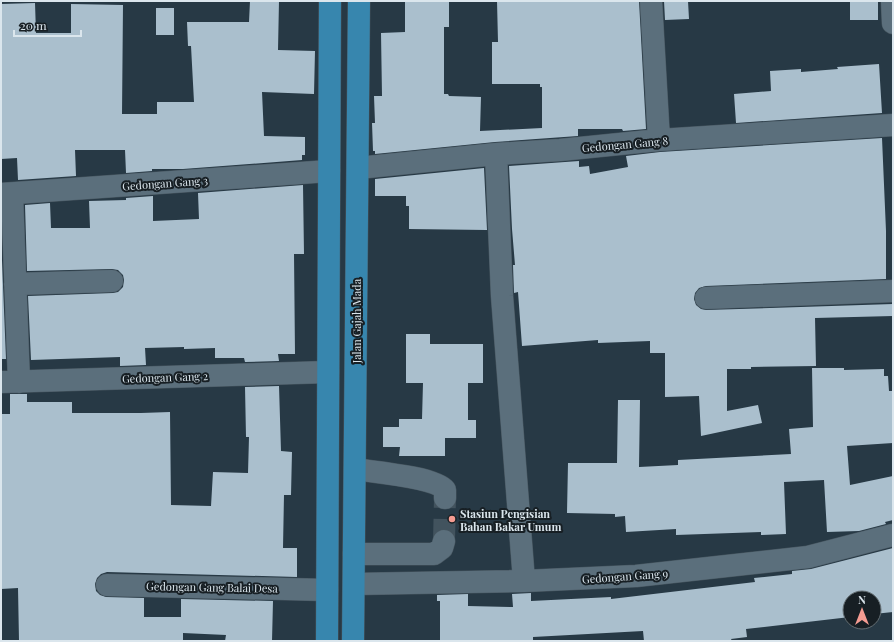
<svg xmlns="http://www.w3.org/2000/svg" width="894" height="642" viewBox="0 0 894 642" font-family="'Playfair Display',serif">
<rect width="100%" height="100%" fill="#273945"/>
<path fill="#aabfcd" d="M250,1h29l-1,49 37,1 -1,43 -52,-2 2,44 41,1v18h-3v5l-119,9h-31v2l-26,2 -1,-23h-50l1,26 -58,4 -1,-22 -16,1v-155l34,-1 1,30h35v-29l52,1 -1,109h35v-12h37l-3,-56h-3l-1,-24h62z
M449,1v26h-5v67h4l1,2 32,1 -1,34 62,-3v-41h-2v-3h-48v-42h6l-1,-41h142l7,128 -23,2 -1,-2h-44v7l-83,6 -120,12v-3h-2l-1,-28h3l-1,-27h8l-1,-63 24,-1v-30z
M664,1h24l1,18 -24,1z
M850,1h28v19h-28z
M156,8h18v27h-18z
M879,64l3,49 -146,10 -2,-29 37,-3 -1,-20 31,-2v3l37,-3 -1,-2z
M882,138l4,93v48l-180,7 -7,2 -4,5 -1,6 2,6 5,4 5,1 187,-6v12l-78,2 1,48 -65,1v2h-24v42l31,-6 4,18 -61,13 -2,-40 -34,1v-44h-15v-12l-52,2v-3l-76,6 -4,-54 -4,1 -1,-28h2l-3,-36 -3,-63 70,-5v6l10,-1 1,8 38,-7 -2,-11 34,-4z
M484,168l3,62 -78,-1v-23h-3v-10h-31v-17z
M303,185l1,69h-10l1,100h-17l1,7 -34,1 -1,-4h-29v-10l-31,1v-2l-39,1 1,17 -26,1v-9l-89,3 -3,-64 85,-3 5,-1 5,-5 1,-7 -1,-5 -5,-5 -6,-1 -85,2 -2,-66 25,-2 1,25h39l-1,-27 37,-1v-2l27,-2v25l46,-2 -1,-26z
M1,235l2,50 3,74h-5z
M406,334h24v10h53v39h-15v37h8v18h-31v18h-46l1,-9h-17v-20h16v-8h23l1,-36h-17z
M812,368h32v2l40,-1v7h4l1,15h4v52l-46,3 3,39 43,-9v44l-8,2 1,2 -27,7 -32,1 -3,-52 -40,2 2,52 -25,1v-3l-85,3v-6l-50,3 -1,-16 -10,1v-3l-48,-1 1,-50h49l1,-63h22l-1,67 39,-2v-5l113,-6 -2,-25 24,-2z
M279,386l2,65 11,1 -1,43h-7l-1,53h14v29l-190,-5 -6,2 -4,4 -2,6 1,7 4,4 6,2 38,1v19h37v-18l92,2 -1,40h-47l1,-6 -43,-2v7h-24v1h-140l-1,-53 -17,1v-175h9v-20h17v8h45v11h69l29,-1 1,93 40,1 2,-34 35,1 1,-36h-3l-1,-50z
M893,548v64l-19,2v-16h-24v19l-104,12 1,8 -16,2 1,2h-88l-1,-10 -110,6v3l-18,1h-75v-40h-3v-6l31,-1v12l45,1 -1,-13 19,-1v8l80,-4v2l144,-17 -1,-4 38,-4v-3l19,-2z"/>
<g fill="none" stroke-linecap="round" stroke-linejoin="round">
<path stroke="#42535e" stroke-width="22" stroke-dasharray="22 11" stroke-linecap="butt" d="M444,541l1,-43"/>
<defs>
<path id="minor" d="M651,1l8,139
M892,1l1,22
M496,154l6,142 22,285
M358,168l138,-14 64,-4 99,-10 234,-15
M1,194l328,-23
M12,194l7,188
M15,284l97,-3
M706,298l187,-7
M1,382l327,-10
M355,469c18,3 80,8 90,21v8
M354,554h80l8,-6 2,-7
M354,584l170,-3 112,-5 172,-19 85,-22
M107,585l220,5"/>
<path id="major" d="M327,641l3,-640
M353,641l6,-640"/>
</defs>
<use href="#minor" stroke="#485761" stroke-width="23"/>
<use href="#major" stroke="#485761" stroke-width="23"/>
<use href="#minor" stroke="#5b6f7c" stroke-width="22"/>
<use href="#major" stroke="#3786ae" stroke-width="22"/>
</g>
<circle fill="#f59c92" stroke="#171f24" stroke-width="1.5" cx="452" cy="519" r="4"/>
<g text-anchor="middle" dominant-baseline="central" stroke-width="4" stroke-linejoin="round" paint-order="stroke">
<g font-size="11" fill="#dbe6ed" stroke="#171f24">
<text transform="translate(625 144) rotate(-5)">Gedongan Gang 8</text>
<text transform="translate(165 183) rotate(-4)">Gedongan Gang 3</text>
<text transform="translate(356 321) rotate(-90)">Jalan Gajah Mada</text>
<text transform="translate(165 377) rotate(-2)">Gedongan Gang 2</text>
<text transform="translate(625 576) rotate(-4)">Gedongan Gang 9</text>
<text transform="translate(212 587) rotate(1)">Gedongan Gang Balai Desa</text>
</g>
<g font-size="11" font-weight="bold" fill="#dbe6ed" stroke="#171f24" text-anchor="start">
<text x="460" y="513">Stasiun Pengisian<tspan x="460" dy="13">Bahan Bakar Umum</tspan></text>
</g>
</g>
<rect width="894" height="642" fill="none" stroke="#dbe6ed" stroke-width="4"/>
<g transform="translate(862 610)"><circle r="19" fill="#171f24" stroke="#656f74"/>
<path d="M0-3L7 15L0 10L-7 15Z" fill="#f59c92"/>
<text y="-6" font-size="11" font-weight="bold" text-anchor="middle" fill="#dbe6ed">N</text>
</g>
<path d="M14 30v6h67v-6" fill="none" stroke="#dbe6ed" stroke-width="2"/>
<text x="20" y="30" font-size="12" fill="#dbe6ed" stroke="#171f24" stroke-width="3" paint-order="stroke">20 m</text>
</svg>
